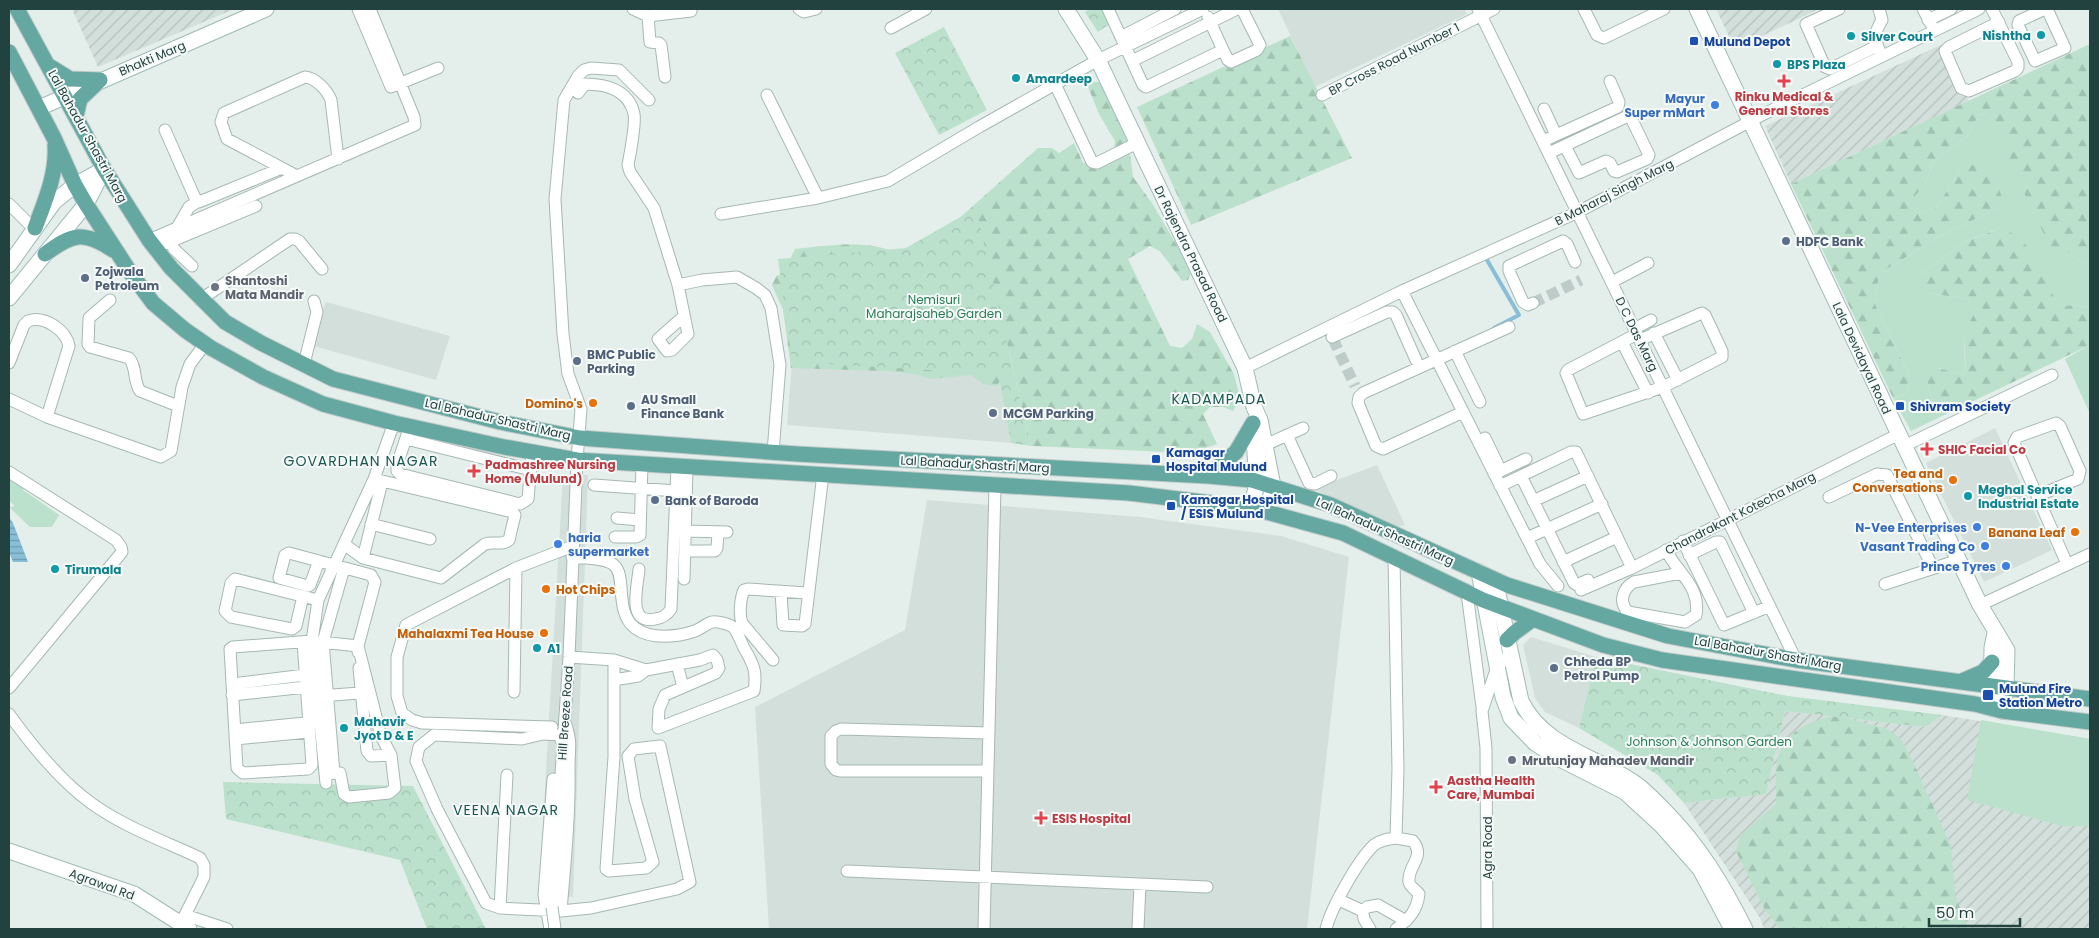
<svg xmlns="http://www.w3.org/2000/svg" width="2099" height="938" viewBox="0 0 2099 938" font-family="Poppins,sans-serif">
<defs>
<pattern id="industrial-furrows" width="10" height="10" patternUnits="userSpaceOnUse" patternTransform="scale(1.25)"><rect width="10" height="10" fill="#d2dfdb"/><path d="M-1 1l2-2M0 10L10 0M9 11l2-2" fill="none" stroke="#b4c1bd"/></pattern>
<pattern id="forest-firs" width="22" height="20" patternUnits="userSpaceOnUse" patternTransform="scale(1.25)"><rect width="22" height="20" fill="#bbe1cc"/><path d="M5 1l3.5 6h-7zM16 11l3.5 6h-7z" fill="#a0c2b0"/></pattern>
<pattern id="park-crowns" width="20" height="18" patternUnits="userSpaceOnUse" patternTransform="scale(1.25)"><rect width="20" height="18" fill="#bbe1cc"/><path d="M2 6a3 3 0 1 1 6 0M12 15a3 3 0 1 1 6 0" fill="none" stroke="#a0c2b0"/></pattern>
<pattern id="water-rules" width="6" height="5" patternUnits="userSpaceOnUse" patternTransform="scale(1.25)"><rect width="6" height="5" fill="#88bed8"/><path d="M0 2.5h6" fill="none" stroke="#6f9cb1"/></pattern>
</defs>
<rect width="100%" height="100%" fill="#e4efeb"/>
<path fill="#d2dfdb" d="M1278,9h186l3,5 -152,73z
M326,302l124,34 -14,44 -126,-35z
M792,362l206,12 13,69 -224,-18z
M1995,428l57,122 -68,32 -58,-119z
M1377,465l28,60 -9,2 -83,-38z
M563,475h25l-15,422 -34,-4z
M927,500l213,17 141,19 68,21 -42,372h-538l-14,-222 150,-77z
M1531,637l65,20 -17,71 -34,-16 -10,-14 -12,-53z"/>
<path fill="url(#industrial-furrows)" d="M72,9h162l-136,58z
M1716,9h103l-84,40z
M1943,44l26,57 -178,83 -26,-58z
M1785,711l140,16 17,-12 148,24v190h-326l-4,-11 -76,-115 82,-9z"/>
<path fill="#bbe1cc" d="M1979,114l9,1 83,138 10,9 9,4v42l-14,-3 -17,1 -9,-16 -55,-60 -31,12 -48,36 12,15 40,6 7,15c-12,19 -12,35 -9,57l-6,3 -22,-6 -11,13 11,37 -27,13 -17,-31 13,-8 3,-15 -35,-73 4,-30 59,-37 64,-31 -41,-37 -25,39 -18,5 -10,-10 17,-19 9,-23 33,-24z
M2090,345v69l-25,-55z
M9,479l15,8 -1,3 36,25 -7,12h-22l-21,-20h4l1,-2 -5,-4z
M1981,720l109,19v87h-28l-95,-26z"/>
<path fill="url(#forest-firs)" d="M1290,36l62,122 -161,67 -54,-118z
M2090,44v222l-9,-4 -10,-9 -19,-5 -20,-36 -28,-68 -16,-29 -9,-1 -12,23 -33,24 -9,23 -16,19 9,10 18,-5 25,-39 20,-8c13,11 21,28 21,45l-64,31 -59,37 -4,30 35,73 -3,15 -13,8 -103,-216z
M1092,82h7l23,42 8,28 3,25 19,26 40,68 -4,9 -6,1 -21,-29 -11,-6 -22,13 42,87 12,2 10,-9 5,-15 13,8 24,42 6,24 -7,13 -10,-4h-13l-7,7 14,30 -26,9 -160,-7 -22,-96 -5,28 -8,8 -13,-2 -12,-9 -41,4 -15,-5 -28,-3 -96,-3 -8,-58 -11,-25 5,-10 16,1 2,-9 -4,-10 4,-8c33,-3 71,-10 102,4l57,-30 84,-75h14l7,5 15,-10 9,20 14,1 16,-7 2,-16 -16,-27 -11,-27z
M1996,230l13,1 18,15 32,60 17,-1 14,3v37l-152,73 -11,-37 1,-9 10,-4 22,6 6,-3c-2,-24 -4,-36 8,-57l-6,-15 -40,-6 -12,-9v-6l48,-36z
M1839,716l48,13 13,9 8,13 43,95 4,49 13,34h-188l-15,-19 -29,-59 4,-15 36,-32c1,-14 -2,-33 2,-47 7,-26 35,-39 61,-41z"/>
<path fill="url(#park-crowns)" d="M1090,9h15l6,14 -13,9 -13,-20z
M944,27l43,83 -48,25 -44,-82z
M976,208l55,238 -20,-3 -13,-69 -206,-12 -14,-103 128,-11z
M1596,657l192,39 154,19 -17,12 -140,-16 -19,83 -82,9 -26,-28 -79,-47z
M223,782l190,4 73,143h-59l-27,-69 -174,-41z"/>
<path fill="url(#water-rules)" d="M9,517l4,6 15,39h-15l-4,-10z"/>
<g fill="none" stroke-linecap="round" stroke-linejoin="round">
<path stroke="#88bed8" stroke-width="4" d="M1487,260l32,55 -25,13"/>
<path stroke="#bdccc9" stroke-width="11" stroke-dasharray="11 5.5" stroke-linecap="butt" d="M1533,303l48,-23
M1333,339l22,47"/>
<defs>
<path id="street" d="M358,9l33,78 47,-19
M633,9l15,7 43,-5
M799,9l5,3 12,-3
M1108,9l35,76 3,2 77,-37 5,10 3,2 26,-12 3,-5 -18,-36
M1478,9l318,651
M1584,9l13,26 7,3 60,-29
M1839,9l-33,15 19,43 5,2 47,-23
M1879,9l3,11c-8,14 -9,16 -2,32
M1923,9l9,17
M1992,9l26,53v6l-3,3 -46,20 -8,-3 -16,-37 4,-4 50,-25
M2045,9l3,2 17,37 -30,13 -17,-36 1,-4z
M648,16l2,26 9,1 2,2 4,32
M1208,17l15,33
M1928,20l23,-11
M891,28l35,-19
M1121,37l54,-28
M1132,61l105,-52
M1055,84l37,78 5,1 40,-20
M578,93l7,-9c21,0 44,6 49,30 2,10 -4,40 -6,51l2,7 24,36 24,77 24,-5 35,-3 19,11 9,7 6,13 9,57 -7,87
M767,95l51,103 70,-17 91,-54 119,-67 105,-51
M1322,95l172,-86
M1544,109l12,26
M165,130l30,68 4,4 83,-34
M1543,141l75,-34 1,-5 -9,-21
M1549,153l79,-37 4,4 17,35 -2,4 -30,13 -3,-1 -4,-8 -4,-2 -27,12 -14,-27
M297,176l-70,-37 -6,-17 3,-9 81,-36c11,1 22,13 26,23l7,59
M9,204l25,25
M721,214l97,-16
M177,228l12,-21 5,-3
M149,240l266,-115 -1,-8 -44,-108
M170,241l4,8 18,17
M155,248l101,-42
M1612,282l36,-19
M678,285l10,49 -16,16 -5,1 -9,-12 26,-23
M1402,291l138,273 18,22
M110,300l-21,18 -1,26 2,3 39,11c8,9 4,23 11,33l38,15
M200,300l90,-61h5l4,2 23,28
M1533,303l-5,2 -5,-3 -14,-31v-5l54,-25 4,3 8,18
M1634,329l17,-9
M1654,333l24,47
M1637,334l-69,36 -2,3 17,41 80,-27 59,-30v-6l-17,-36 -3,-2 -62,27
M1332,337l55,-25h6l3,3 20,45
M1622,342l26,51
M1455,351l25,51
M9,363l15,-38 4,-4c16,-6 38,9 41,25l-22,71
M304,364l13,-52 -3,-11
M1245,368l157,-77 176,-79 188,-99 213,-104
M9,399l38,18 114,40 10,-6 11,-64 8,-23 15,-20
M1463,412l-80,37 -7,-3 -18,-43 1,-6 4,-4 146,-66
M410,426l-13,39v6l3,3 120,30 8,-5 4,-47
M1287,435l22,48 6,1 16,-8
M1485,438l13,27
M406,439l125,31
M1265,445l38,-17
M1904,446l148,-71
M9,472l107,68 5,7 1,5 -113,136
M1494,474l32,-15
M1521,476l53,107 3,2 11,-5
M594,485l82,6
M1500,486l71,-34h5l56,116
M2037,496l41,-17 2,-8 -20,-45 -4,-3 -39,14 -3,6 53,121
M1829,497l48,-23 10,1 46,93
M1533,501l55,-25
M617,518l23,2
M371,524l59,15
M685,531l42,1
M615,537h21l4,-2 2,-71
M1527,538l75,-34
M1683,541l41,84 46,-19
M344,544l19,14 78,20 44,-34c8,-3 18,2 24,-4l6,-25 -2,-3 -139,-33
M1666,550c11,23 35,36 30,65l-11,7 -57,-10c-10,-10 -5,-24 6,-30l47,-9
M685,551h30l2,-3 1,-16
M1689,555l27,-13h4l34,71
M363,558l19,-76
M319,561l-9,24 -2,1 -29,-8 6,-23 4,-2 82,22 4,7 -17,64v6
M1563,562l54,-25
M639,569c-1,16 -13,56 16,50 8,-1 12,-4 16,-10l6,-142
M684,579l3,-112
M1885,584l74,-24
M1581,590l51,-22 267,-134
M781,591l2,34 19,1 3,-2 18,-150
M1467,593l15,114
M303,596l-7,30 -4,3 -61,-12 -6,-6 6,-28 4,-4 83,21
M1980,605l110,-51
M303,642l9,123 -4,4 -65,4 -6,-5 -7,-119 3,-2 79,-6 46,5 23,90 10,19 4,33 -6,5 -40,4 -5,-3 -4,-21 -15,1
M569,657l45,3 32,10 54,-10 13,-5 4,5 2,8 -3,5 -51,22 -6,14 -1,19 96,-37c3,-19 0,-26 -10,-43 -3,-6 -6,-15 -10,-20 -4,-4 -17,-7 -22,-6 -6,2 -12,7 -17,9 -18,6 -44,9 -60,-3 -21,-16 -8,-52 -21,-63 -10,-8 -30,-6 -42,-8
M773,660l-31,-37c-3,-8 -2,-24 2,-33l4,-1 59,4
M677,664l6,23
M359,668l8,83 4,5 20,-1
M614,680l24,-4 8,-6
M232,684l73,-9
M514,692l2,-124
M232,695l74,-8
M319,696l41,-3
M9,714c23,32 50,66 82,89 33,24 73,38 109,55l4,7v12l-23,46
M552,727l-130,-4 -10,-3 -10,-7 -5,-17v-39l9,-32 110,-57 57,-22
M235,730l80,-8
M235,739l74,-7
M987,771h-147l-4,-1 -5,-6v-28l5,-5 5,-2 148,4
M334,773l-11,-131 21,-74
M507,775l-7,133 61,3c4,-49 9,-95 8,-144 0,-18 3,-24 -3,-42
M326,783l-14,-142 6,-41 56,-121 20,-56
M1396,838l17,3c13,17 -6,24 -4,41 1,5 7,8 10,12 -2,17 -10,25 -23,35
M847,871l360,16
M1339,900l24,11 1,8 6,10
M552,907l17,-250 8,-197 4,-51 -13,-35 -5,-40 -8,-135 9,-99 14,-24 6,-6 7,-2 28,2 30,30
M500,908l-14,-5 -49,-94 -21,-48 3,-14 15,-12 88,4 21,-5 20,1 -2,5
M561,911l30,-3 86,-19 13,-7 -30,-136 -26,3 -6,7 7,43 18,63 -7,6 -37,3 -3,-2 8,-112v-97
M1363,911l4,-4 11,-2 28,16
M185,915l42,14
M1138,928l2,-43
M550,929l-6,-34 9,-116
M984,929l11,-443
M1326,929c5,-21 32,-69 48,-84 6,-5 14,-6 22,-7l2,-69 -4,-211
M1487,929l-1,-181 -4,-37 15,-44 13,-13"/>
<path id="secondary" d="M1066,9l32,51 147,308 9,39 6,13 13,66 -6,26
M1697,9l283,596 27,45 -1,37 -4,24
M39,108l227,-99
M9,265l45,-63 21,-17 29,-16
M9,298l77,-94 18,-35
M1252,508l5,-27 -4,-56
M1479,572l24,125 8,21 24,25 21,14 69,35 37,34 38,43 32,60
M1495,580l26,121c23,47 76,55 115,83 10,7 19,17 28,26 35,35 59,75 81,119
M1991,708l1,-60 3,-15
M9,851l125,43 55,35"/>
<path id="primary" d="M17,9l87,160 45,71 22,28 54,54 36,21 72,36 167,43 80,16 217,16 411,22 44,4 79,25 176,80 161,51 128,24 294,39
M9,52l45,86 21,47 11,19 44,68 23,31 32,27 26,18 52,29 60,27 71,19 110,24 73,13 552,33 123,15 91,25 140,67 120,45 59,15 313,44 27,7 88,11
M49,66l21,13 30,1
M76,116l4,-17 20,-19
M35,228c10,-27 22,-54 20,-83
M45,254c27,-20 38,-24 68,-4
M1208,476l28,-24 17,-29
M1507,640l7,-7 19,-14
M1962,681l21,-9 9,-10"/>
</defs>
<use href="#street" stroke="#a6b8b4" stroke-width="13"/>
<use href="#secondary" stroke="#a1bbb7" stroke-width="17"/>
<use href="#primary" stroke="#c1cac9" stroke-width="17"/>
<use href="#street" stroke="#fff" stroke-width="11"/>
<use href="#secondary" stroke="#fff" stroke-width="15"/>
<use href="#primary" stroke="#65a8a1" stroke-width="15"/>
<defs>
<path id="street-bridge" d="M552,907l3,22"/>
</defs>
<use href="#street-bridge" stroke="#a6b8b4" stroke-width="13" stroke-linecap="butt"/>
<use href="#street-bridge" stroke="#fff" stroke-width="11"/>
</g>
<g fill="#0f9aa8" stroke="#f5faf9" stroke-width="2">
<circle cx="2041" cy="35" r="5"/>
<circle cx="1851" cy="36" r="5"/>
<circle cx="1777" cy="64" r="5"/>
<circle cx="1016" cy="78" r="5"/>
<circle cx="1968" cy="496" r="5"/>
<circle cx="55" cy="569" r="5"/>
<circle cx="537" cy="648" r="5"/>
<circle cx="344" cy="728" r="5"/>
</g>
<g fill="#1a4fb4" stroke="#f5faf9" stroke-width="2">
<rect x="1689" y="36" width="10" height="10" rx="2.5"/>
<rect x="1895" y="401" width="10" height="10" rx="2.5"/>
<rect x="1151" y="454" width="10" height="10" rx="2.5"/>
<rect x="1166" y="501" width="10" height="10" rx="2.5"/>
<rect x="1982" y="689" width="12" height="12" rx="2.5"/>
</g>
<g fill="#e0444e" stroke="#f5faf9" stroke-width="2">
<path d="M1781.5 73.5h5v5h5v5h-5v5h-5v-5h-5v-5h5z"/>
<path d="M1924.5 441.5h5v5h5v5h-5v5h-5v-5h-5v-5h5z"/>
<path d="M471.5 463.5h5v5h5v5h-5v5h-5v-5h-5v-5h5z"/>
<path d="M1433.5 779.5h5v5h5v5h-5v5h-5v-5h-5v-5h5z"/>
<path d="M1038.5 810.5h5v5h5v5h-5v5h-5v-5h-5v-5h5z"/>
</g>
<g fill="#3f7fe0" stroke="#f5faf9" stroke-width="2">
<circle cx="1715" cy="105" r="5"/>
<circle cx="1977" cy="527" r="5"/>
<circle cx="558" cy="544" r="5"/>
<circle cx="1985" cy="546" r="5"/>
<circle cx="2006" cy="566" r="5"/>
</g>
<g fill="#5c6f8a" stroke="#f5faf9" stroke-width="2">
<circle cx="1786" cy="241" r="5"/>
<circle cx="85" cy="278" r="5"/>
<circle cx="577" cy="361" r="5"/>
<circle cx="631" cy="406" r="5"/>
<circle cx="993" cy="413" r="5"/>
<circle cx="655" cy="500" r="5"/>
<circle cx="1554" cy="668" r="5"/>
</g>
<g fill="#6b7280" stroke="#f5faf9" stroke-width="2">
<circle cx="215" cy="287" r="5"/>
<circle cx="1512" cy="760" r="5"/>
</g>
<g fill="#e8710a" stroke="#f5faf9" stroke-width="2">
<circle cx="593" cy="403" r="5"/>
<circle cx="1953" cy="480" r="5"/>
<circle cx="2075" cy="532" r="5"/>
<circle cx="546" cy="589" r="5"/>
<circle cx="544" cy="633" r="5"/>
</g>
<g text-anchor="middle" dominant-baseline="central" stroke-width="4" stroke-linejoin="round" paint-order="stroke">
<g font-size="12" font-weight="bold" fill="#0d838f" stroke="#f5faf9" text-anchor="start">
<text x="2031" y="35" text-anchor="end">Nishtha</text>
<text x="1861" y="36">Silver Court</text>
<text x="1787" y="64">BPS Plaza</text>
<text x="1026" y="78">Amardeep</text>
<text x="1978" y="489">Meghal Service<tspan x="1978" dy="14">Industrial Estate</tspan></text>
<text x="65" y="569">Tirumala</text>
<text x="547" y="648">A1</text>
<text x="354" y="721">Mahavir<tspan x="354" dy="14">Jyot D &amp; E</tspan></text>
</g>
<g font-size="12" font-weight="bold" fill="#164399" stroke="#f5faf9" text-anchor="start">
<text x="1704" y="41">Mulund Depot</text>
<text x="1910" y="406">Shivram Society</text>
<text x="1166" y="452">Kamagar<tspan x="1166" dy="14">Hospital Mulund</tspan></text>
<text x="1181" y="499">Kamagar Hospital<tspan x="1181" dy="14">/ ESIS Mulund</tspan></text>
<text x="1999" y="688">Mulund Fire<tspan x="1999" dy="14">Station Metro</tspan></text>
</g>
<g font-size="12" fill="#21423f" stroke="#f5faf9">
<text transform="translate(152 58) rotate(-23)">Bhakti Marg</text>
<text transform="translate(1394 59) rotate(-27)">BP Cross Road Number 1</text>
<text transform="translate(88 136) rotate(61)">Lal Bahadur Shastri Marg</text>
<text transform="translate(1614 192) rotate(-27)">B Maharaj Singh Marg</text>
<text transform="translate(1191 254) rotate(64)">Dr Rajendra Prasad Road</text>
<text transform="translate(1637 334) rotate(64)">D C Das Marg</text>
<text transform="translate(1862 358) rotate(65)">Lala Devidayal Road</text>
<text transform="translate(498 419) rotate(13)">Lal Bahadur Shastri Marg</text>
<text transform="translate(975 464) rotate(3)">Lal Bahadur Shastri Marg</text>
<text transform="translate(1740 513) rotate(-27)">Chandrakant Kotecha Marg</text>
<text transform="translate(1385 531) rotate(24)">Lal Bahadur Shastri Marg</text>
<text transform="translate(1768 653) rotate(10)">Lal Bahadur Shastri Marg</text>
<text transform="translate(565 713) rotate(-86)">Hill Breeze Road</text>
<text transform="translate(1487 848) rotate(-90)">Agra Road</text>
<text transform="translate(102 884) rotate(20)">Agrawal Rd</text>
</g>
<g font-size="12" font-weight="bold" fill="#be3a42" stroke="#f5faf9" text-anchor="start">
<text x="1784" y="96" text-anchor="middle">Rinku Medical &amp;<tspan x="1784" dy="14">General Stores</tspan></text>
<text x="1938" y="449">SHIC Facial Co</text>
<text x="485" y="464">Padmashree Nursing<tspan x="485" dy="14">Home (Mulund)</tspan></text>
<text x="1447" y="780">Aastha Health<tspan x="1447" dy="14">Care, Mumbai</tspan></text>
<text x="1052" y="818">ESIS Hospital</text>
</g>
<g font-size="12" font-weight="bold" fill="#366cbe" stroke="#f5faf9" text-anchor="end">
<text x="1705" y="98">Mayur<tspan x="1705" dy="14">Super mMart</tspan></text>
<text x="1967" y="527">N-Vee Enterprises</text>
<text x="568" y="537" text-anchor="start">haria<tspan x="568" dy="14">supermarket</tspan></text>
<text x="1975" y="546">Vasant Trading Co</text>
<text x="1996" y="566">Prince Tyres</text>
</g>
<g font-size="12" font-weight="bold" fill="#4e5e75" stroke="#f5faf9" text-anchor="start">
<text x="1796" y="241">HDFC Bank</text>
<text x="95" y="271">Zojwala<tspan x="95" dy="14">Petroleum</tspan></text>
<text x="587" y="354">BMC Public<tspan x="587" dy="14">Parking</tspan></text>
<text x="641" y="399">AU Small<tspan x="641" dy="14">Finance Bank</tspan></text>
<text x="1003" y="413">MCGM Parking</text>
<text x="665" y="500">Bank of Baroda</text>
<text x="1564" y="661">Chheda BP<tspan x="1564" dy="14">Petrol Pump</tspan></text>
</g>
<g font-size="12" font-weight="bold" fill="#5b616d" stroke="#f5faf9" text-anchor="start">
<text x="225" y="280">Shantoshi<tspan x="225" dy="14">Mata Mandir</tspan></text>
<text x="1522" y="760">Mrutunjay Mahadev Mandir</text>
</g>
<g font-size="12" fill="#287d56" stroke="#f5faf9">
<text x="934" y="299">Nemisuri<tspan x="934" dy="14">Maharajsaheb Garden</tspan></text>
<text x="1709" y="741">Johnson &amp; Johnson Garden</text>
</g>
<g font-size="12" font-weight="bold" fill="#c56008" stroke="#f5faf9" text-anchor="end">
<text x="583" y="403">Domino's</text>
<text x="1943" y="473">Tea and<tspan x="1943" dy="14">Conversations</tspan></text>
<text x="2065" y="532">Banana Leaf</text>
<text x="556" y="589" text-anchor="start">Hot Chips</text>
<text x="534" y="633">Mahalaxmi Tea House</text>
</g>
<g font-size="14" letter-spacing="1" fill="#1b5651" stroke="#f5faf9">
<text x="1219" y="399">KADAMPADA</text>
<text x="361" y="461">GOVARDHAN NAGAR</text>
<text x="506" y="810">VEENA NAGAR</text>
</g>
</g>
<rect width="2099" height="938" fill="none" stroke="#21423f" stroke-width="20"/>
<path d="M1929 918v8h91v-8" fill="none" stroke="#21423f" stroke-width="2.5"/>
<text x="1936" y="918" font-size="15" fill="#21423f" stroke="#f5faf9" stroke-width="4" paint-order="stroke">50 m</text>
</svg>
